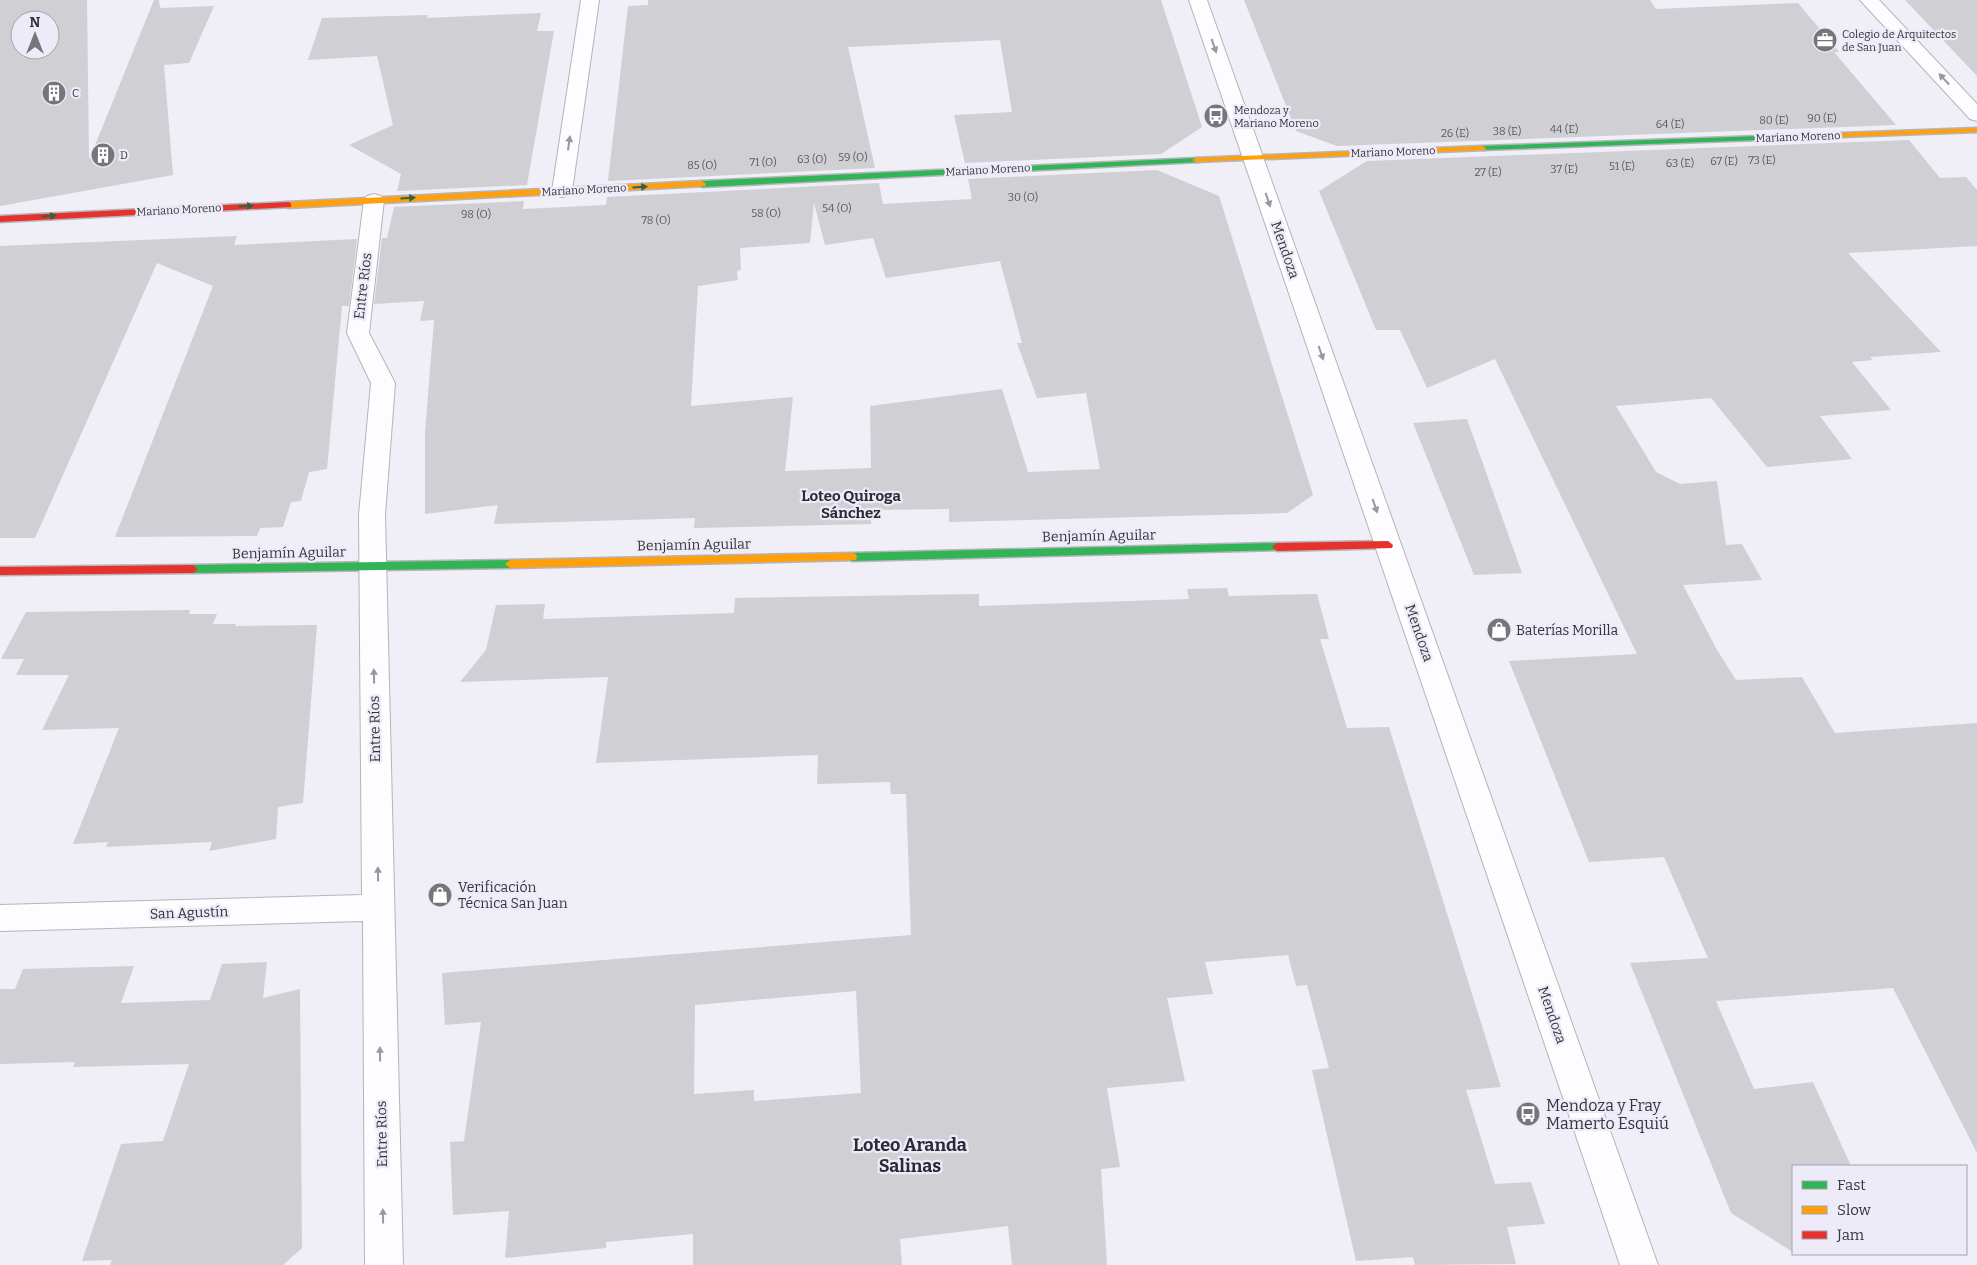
<svg xmlns="http://www.w3.org/2000/svg" width="1977" height="1265" viewBox="0 0 1977 1265" font-family="Bitter,serif">
<rect width="100%" height="100%" fill="#f0eef6"/>
<path fill="#d0cfd4" fill-rule="evenodd" d="M0,0h87l2,160 65,-160h5l1,8 54,-2 -25,57 -25,2 9,110 -173,31zM20,20h30v30h-30z
M648,0h513l41,127 -41,27 -196,9 -11,-48 58,-3 -12,-72 -152,7 27,121 -267,13 20,-175 20,-1z
M1244,0h406l6,9 142,-6 41,49h-5l62,73 -559,21 -41,-15z
M1905,0h72v76z
M541,13l-4,18h17l-27,154 -130,6 4,-17 -52,-29 44,-20 -16,-69 -69,4 14,-42 106,-3 -1,3z
M1909,140l31,38 26,-1 11,13v56l-129,7 93,99 -71,5 3,3 -21,2 39,48 -71,6 32,43 -85,8 -56,-69 -95,8 40,66 24,12 37,-3 9,64 16,-1 20,36 -79,5 34,65 19,30 66,-3 33,56 142,-10v430l-84,-165 -177,13 38,88 59,-7 38,84h-58v86l-62,-39 -101,-250 78,-5 -44,-101 -75,5 -80,-201 128,-7 -142,-295 -68,29 -27,-58h-24l-57,-139 48,-30z
M1157,170l62,26 94,299 -26,18 -338,9v-13l-78,1v14l-177,4 1,-10 -201,6 4,-19 -73,9v-82l9,-112 -14,1 4,-20 -50,3 8,-66h5l7,-31 130,-6 -1,8 83,-4 1,-8 272,-14 4,21 89,-5 -4,-20zM814,203l11,42 48,-7 13,40 114,-17 22,82h-5l20,55 49,-5 14,76 -72,3 -26,-83 -132,17 1,62 -86,3 8,-74 -102,9 7,-120 40,-6 -1,-8 4,-3 -1,-21 70,-5z
M237,236l-3,9 123,-6 -8,67h-7l-15,163 -18,3 -8,29 -10,1 -8,25 -23,1 -3,8 -142,1 98,-251 -56,-23 -122,275h-35v-292z
M1467,419l55,154 -48,2 -61,-152z
M1227,588l2,8 88,-2 12,45h-9l27,89 42,-1 112,360 -35,3 29,94 36,-2 14,42 -38,3 9,37 -101,1 -2,-8 -57,4 -44,-191 17,-2 -22,-83 -11,1 -8,-31 -83,7 8,32 -46,4 18,83 -78,7 13,79 -19,2 6,96h-95l-4,-39 -108,13 2,26h-209v-31l-87,8v6l-101,10 4,-47 -56,4 -3,-73 14,-1 17,-119 -36,3 -3,-52 469,-38 -5,-141h-15l-1,-12 -73,2 1,-29 -222,8 12,-86 -148,5 26,-32 10,-45 49,-1 -2,15 191,-6 1,-15 244,-4v12l210,-7 -2,-10zM856,991l5,102 -107,8v-11l-60,4 1,-89z
M190,610l-1,4h28l-4,10h23l-1,2 82,-1 -14,178 -25,4 -2,32 -67,12 3,-9 -106,5 2,-5 -35,2 46,-116 -77,2 27,-55h-53l8,-16h-23l25,-47z
M267,962l-4,36 37,-9 2,259 -19,17h-173l2,-5 -30,1 39,-117 42,-3 26,-77 -116,3 2,-5 -75,2v-75h15l8,-20 111,-3 -13,37 89,-3 12,-36z"/>
<g fill="none" stroke-linecap="round" stroke-linejoin="round">
<defs>
<path id="street" d="M581,0h18l-27,191 -3,4 -7,2 -7,-2 -3,-4z
M1189,0h18l451,1265h-38z
M1860,0h19l98,104v17l-7,-2z
M374,194l7,2 3,4 -15,133 26,50 -10,132 18,750h-38l-2,-344 -363,10v-26l362,-10 -3,-380 12,-132 -24,-50 17,-133 3,-4z"/>
<path id="fast" d="M1815,134h3v4l-336,12 -4,-2 4,-2z
M1196,158h3v4l-497,25 -4,-3 4,-3z
M1277,543l5,4 -1,3 -429,11 -5,-4 5,-4z
M510,560l5,4 -5,4 -317,5 -5,-4 5,-4z"/>
<path id="slow" d="M1977,128v4l-162,6 -4,-2 4,-2z
M1482,146l4,2 -1,2 -289,12 -4,-2 4,-2z
M702,181l4,3 -1,2 -417,22 -4,-3 4,-3z
M852,553l4,1 1,3 -1,3 -346,8 -5,-4 5,-4z"/>
<path id="jam" d="M288,202l3,1v4l-291,15v-6z
M1388,541l5,4 -1,3 -115,3 -5,-4 5,-4z
M193,565l5,4 -5,4 -193,2v-8z"/>
</defs>
<use href="#street" stroke="#b5b4ba" stroke-width="2"/>
<use href="#fast" stroke="#b5b4ba" stroke-width="3"/>
<use href="#slow" stroke="#b5b4ba" stroke-width="3"/>
<use href="#jam" stroke="#b5b4ba" stroke-width="3"/>
<use href="#street" fill="#fdfcfe" fill-rule="evenodd"/>
<use href="#fast" fill="#30b455" fill-rule="evenodd"/>
<use href="#slow" fill="#ff9f0a" fill-rule="evenodd"/>
<use href="#jam" fill="#e5322d" fill-rule="evenodd"/>
</g>
<defs><path id="oneway-solid" d="M-6-.8H1V-3.2L6.5 0L1 3.2V.8H-6Z" transform="scale(1.25)"/></defs>
<g fill="#9a989c">
<use href="#oneway-solid" transform="translate(1214 46) rotate(71)"/>
<use href="#oneway-solid" transform="translate(1944 79) rotate(-133)"/>
<use href="#oneway-solid" transform="translate(569 143) rotate(-82)"/>
<use href="#oneway-solid" transform="translate(1268 200) rotate(71)"/>
<use href="#oneway-solid" transform="translate(1321 353) rotate(71)"/>
<use href="#oneway-solid" transform="translate(1375 506) rotate(71)"/>
<use href="#oneway-solid" transform="translate(374 676) rotate(-91)"/>
<use href="#oneway-solid" transform="translate(378 874) rotate(-91)"/>
<use href="#oneway-solid" transform="translate(380 1054) rotate(-91)"/>
<use href="#oneway-solid" transform="translate(383 1216) rotate(-91)"/>
</g>
<g fill="#346143">
<use href="#oneway-solid" transform="translate(640 187) rotate(-3)"/>
<use href="#oneway-solid" transform="translate(408 198) rotate(-3)"/>
<use href="#oneway-solid" transform="translate(246 206) rotate(-3)"/>
<use href="#oneway-solid" transform="translate(49 216) rotate(-3)"/>
</g>
<defs>
<symbol id="office-disc" viewBox="-11 -11 22 22"><circle r="9.5" fill="#77757c" stroke="#eeebf9"/><path d="M-6-3h4V-5.5h4V-3h4V5H-6ZM-1-4.5V-3h2v-1.5ZM-6 0V1H6V0Z" fill="#fff"/></symbol>
<symbol id="building-disc" viewBox="-11 -11 22 22"><circle r="9.5" fill="#77757c" stroke="#eeebf9"/><path d="M-4-6H4V6H1V3H-1V6H-4ZM-2.5-4.3h1.7v1.8h-1.7ZM.8-4.3h1.7v1.8H.8ZM-2.5-1h1.7V.8h-1.7ZM.8-1h1.7V.8H.8Z" fill="#fff"/></symbol>
<symbol id="bus-disc" viewBox="-11 -11 22 22"><circle r="9.5" fill="#77757c" stroke="#eeebf9"/><path d="M-5-6H5V4H4V6H2V4H-2V6H-4V4H-5ZM-3.5-4V0h7V-4ZM-3.5 1.2v1.5H-2V1.2ZM2 1.2v1.5H3.5V1.2Z" fill="#fff"/></symbol>
<symbol id="shop-disc" viewBox="-11 -11 22 22"><circle r="9.5" fill="#77757c" stroke="#eeebf9"/><path d="M-5-2.5h2.3a2.7 3.5 0 0 1 5.4 0H5L5.5 6h-11ZM-1.5-2.5h3a1.5 2.3 0 0 0-3 0Z" fill="#fff"/></symbol>
</defs>
<g fill-rule="evenodd">
<use href="#office-disc" x="1811" y="26" width="28" height="28"/>
<use href="#building-disc" x="40" y="79" width="28" height="28"/>
<use href="#bus-disc" x="1202" y="102" width="28" height="28"/>
<use href="#building-disc" x="89" y="141" width="28" height="28"/>
<use href="#shop-disc" x="1485" y="616" width="28" height="28"/>
<use href="#shop-disc" x="426" y="881" width="28" height="28"/>
<use href="#bus-disc" x="1514" y="1100" width="28" height="28"/>
</g>
<g text-anchor="middle" dominant-baseline="central" stroke-width="4.5" stroke-linejoin="round" paint-order="stroke">
<g font-size="11" fill="#36343a" stroke="#eeebf9" text-anchor="start">
<text x="1842" y="34">Colegio de Arquitectos<tspan x="1842" dy="13">de San Juan</tspan></text>
<text x="72" y="93">C</text>
<text x="1234" y="110">Mendoza y<tspan x="1234" dy="13">Mariano Moreno</tspan></text>
<text x="120" y="155">D</text>
</g>
<g font-size="11" fill="#5c5b60">
<text x="1822" y="118">90 (E)</text>
<text x="1774" y="120">80 (E)</text>
<text x="1670" y="124">64 (E)</text>
<text x="1564" y="129">44 (E)</text>
<text x="1507" y="131">38 (E)</text>
<text x="1455" y="133">26 (E)</text>
<text x="853" y="157">59 (O)</text>
<text x="812" y="159">63 (O)</text>
<text x="1762" y="160">73 (E)</text>
<text x="1724" y="161">67 (E)</text>
<text x="763" y="162">71 (O)</text>
<text x="1680" y="163">63 (E)</text>
<text x="702" y="165">85 (O)</text>
<text x="1622" y="166">51 (E)</text>
<text x="1564" y="169">37 (E)</text>
<text x="1488" y="172">27 (E)</text>
<text x="1023" y="197">30 (O)</text>
<text x="837" y="208">54 (O)</text>
<text x="766" y="213">58 (O)</text>
<text x="476" y="214">98 (O)</text>
<text x="656" y="220">78 (O)</text>
</g>
<g font-size="11" fill="#36343a" stroke="#eeebf9">
<text transform="translate(1798 137) rotate(-2)">Mariano Moreno</text>
<text transform="translate(1393 152) rotate(-2)">Mariano Moreno</text>
<text transform="translate(988 170) rotate(-3)">Mariano Moreno</text>
<text transform="translate(584 190) rotate(-3)">Mariano Moreno</text>
<text transform="translate(179 210) rotate(-3)">Mariano Moreno</text>
</g>
<g font-size="14" fill="#36343a" stroke="#eeebf9">
<text transform="translate(1285 250) rotate(71)">Mendoza</text>
<text transform="translate(363 286) rotate(-83)">Entre Ríos</text>
<text transform="translate(1099 536) rotate(-1)">Benjamín Aguilar</text>
<text transform="translate(694 545) rotate(-1)">Benjamín Aguilar</text>
<text transform="translate(289 553) rotate(-1)">Benjamín Aguilar</text>
<text transform="translate(1419 633) rotate(71)">Mendoza</text>
<text transform="translate(375 729) rotate(-91)">Entre Ríos</text>
<text transform="translate(189 913) rotate(-2)">San Agustín</text>
<text transform="translate(1552 1015) rotate(71)">Mendoza</text>
<text transform="translate(382 1134) rotate(-91)">Entre Ríos</text>
</g>
<g font-size="14" fill="#36343a" stroke="#eeebf9" text-anchor="start">
<text x="1516" y="630">Baterías Morilla</text>
<text x="458" y="887">Verificación<tspan x="458" dy="16">Técnica San Juan</tspan></text>
</g>
<g font-size="15" font-weight="bold" fill="#2b2934" stroke="#eeebf9">
<text x="851" y="496">Loteo Quiroga<tspan x="851" dy="17">Sánchez</tspan></text>
</g>
<g font-size="16" fill="#36343a" stroke="#eeebf9" text-anchor="start">
<text x="1546" y="1105">Mendoza y Fray<tspan x="1546" dy="18">Mamerto Esquiú</tspan></text>
</g>
<g font-size="18" font-weight="bold" fill="#2b2934" stroke="#eeebf9">
<text x="910" y="1145">Loteo Aranda<tspan x="910" dy="21">Salinas</tspan></text>
</g>
</g>
<rect x="1792" y="1165" width="175" height="90" fill="#eeebf9" stroke="#a4a2ad"/>
<rect x="1802" y="1181" width="25" height="8" fill="#30b455" stroke="#a4a2ad"/>
<text x="1837" y="1190" font-size="15" fill="#36343a">Fast</text>
<rect x="1802" y="1206" width="25" height="8" fill="#ff9f0a" stroke="#a4a2ad"/>
<text x="1837" y="1215" font-size="15" fill="#36343a">Slow</text>
<rect x="1802" y="1231" width="25" height="8" fill="#e5322d" stroke="#a4a2ad"/>
<text x="1837" y="1240" font-size="15" fill="#36343a">Jam</text>
<g transform="translate(35 35)"><circle r="24" fill="#eeebf9" stroke="#a4a2ad"/>
<path d="M0-4L9 19L0 12L-9 19Z" fill="#77757c"/>
<text y="-8" font-size="14" font-weight="bold" text-anchor="middle" fill="#36343a">N</text>
</g>
</svg>
